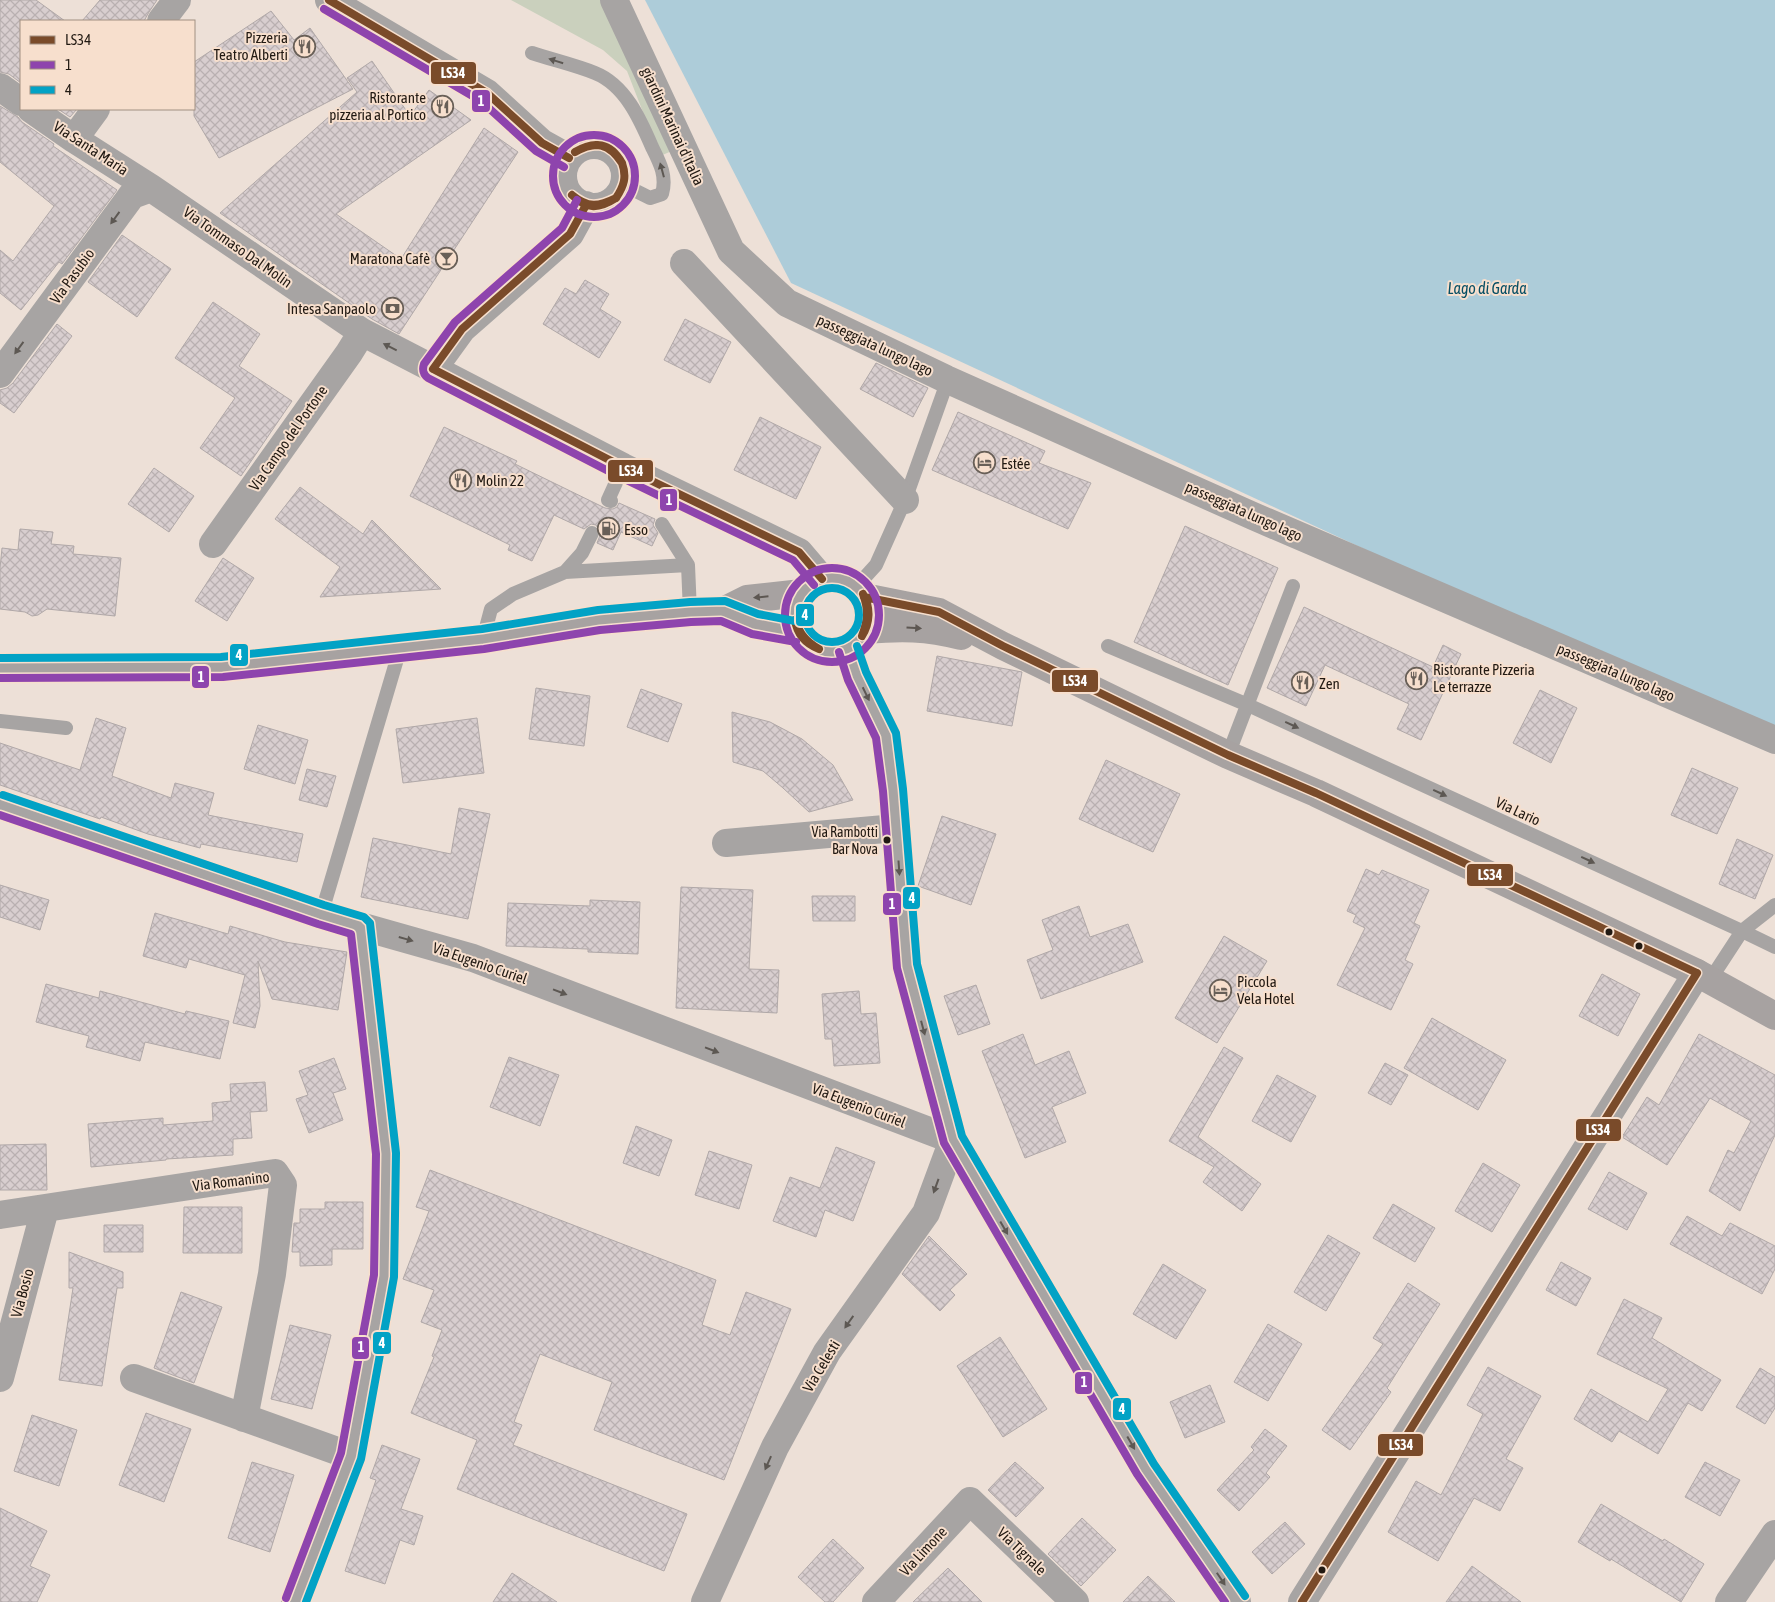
<svg xmlns="http://www.w3.org/2000/svg" width="1775" height="1602" viewBox="0 0 1775 1602" font-family="'Asap Condensed',sans-serif">
<defs>
<pattern id="building-cross-hatch" width="8" height="8" patternUnits="userSpaceOnUse" patternTransform="scale(1.25)"><rect width="8" height="8" fill="#d8cecf"/><path d="M0 0l8 8M0 8l8-8" fill="none" stroke="#b9b0b1"/></pattern>
</defs>
<rect width="100%" height="100%" fill="#ede0d7"/>
<path fill="#cad0bd" d="M511,0h99l69,148 -19,8 -33,-85 -24,-21z"/>
<path fill="#adccd9" d="M645,0h1130v737l-81,-35 -903,-419z"/>
<path fill="url(#building-cross-hatch)" stroke="#b0a8a8" d="M0,0h36l29,21h-44v62l-12,-9 -9,-2z
M100,0h57l-8,12 -5,9h-62z
M271,11l23,29 16,-12 43,61 -134,69 -25,-42v-54z
M372,61l38,55 19,-26 42,30 -135,94 65,45 83,-131 34,24 -119,182 -27,-15 -152,-106 137,-121 -10,-14z
M0,106l18,11 4,5 32,22 -1,2 64,44 -55,74 -3,-2 -38,48 -21,-17v-43l13,11 41,-55 -54,-44z
M58,109h19l-7,8z
M122,235l49,34 -34,48 -49,-35z
M585,280l24,14 -9,15 21,13 -22,36 -56,-34 22,-36 11,6z
M213,302l47,32 -21,32 53,35 -51,75 -41,-28 35,-50 -60,-40z
M685,319l46,23 -21,41 -46,-23z
M57,324l15,12 -58,77 -14,-10v-13l7,-2 6,-5z
M876,363l52,25 -15,29 -53,-28z
M958,412l87,39 -6,12 52,20 -23,46 -136,-59z
M760,417l61,30 -25,52 -62,-29z
M444,427l73,34 -2,3 90,44 8,1 4,-2 2,-4 36,16 -2,6 5,8 -6,13 -31,-14 -8,18 -16,-7 4,-10 -5,-8 -5,-1 -7,5 -30,-14 -22,46 -24,-11 2,-5 -100,-49z
M154,468l40,28 -25,36 -41,-28z
M300,487l63,47 9,-14 69,69 -121,8 20,-30 -65,-48z
M1185,526l93,42 -50,117 -94,-43z
M20,529l33,3 -2,12 23,2 -1,8 48,4 -6,58 -68,-7 -9,6 -6,1 -7,-4 -25,-3v-41l2,-20 16,2z
M223,558l31,20 -27,43 -32,-20z
M1304,607l129,60 10,-22 18,9 -40,86 -24,-11 12,-25 -84,-39 -19,41 -39,-18z
M937,656l85,16 -10,54 -85,-15z
M536,688l54,8 -6,50 -55,-7z
M641,689l41,15 -14,38 -41,-15z
M1540,690l37,18 -26,55 -38,-20z
M732,712l38,10 32,17 31,26 20,35 -44,12 -26,-24 -20,-17 -30,-9z
M96,718l30,10 -14,48 59,22 4,-15 39,10 -6,22 95,19 -6,28 -96,-18 -1,4 -52,-14 -47,-17 -1,2 -100,-34v-42l80,27z
M477,718l7,55 -81,10 -7,-54z
M258,725l50,15 -13,44 -51,-15z
M1106,760l74,34 -27,58 -74,-33z
M1692,768l46,20 -21,46 -46,-19z
M307,769l29,7 -9,31 -28,-7z
M459,808l31,6 -22,105 -107,-22 12,-59 78,16z
M942,816l54,18 -25,71 -53,-19z
M1737,839l36,16 -18,44 -36,-15z
M1366,869l13,6 3,-5 47,20 -15,33 6,3 -15,34 8,4 -22,46 -54,-25 28,-57 -12,-6 3,-7 -9,-4z
M0,885l49,15 -9,30 -40,-13z
M681,887l72,3 -4,79 30,1 -2,43 -101,-5z
M812,896h43v25h-42z
M590,900l50,2 -2,52 -50,-2v-3l-82,-3 2,-43 82,3z
M1079,906l11,31 38,-13 15,38 -102,37 -14,-39 26,-10 -11,-30z
M155,913l73,21 2,-8 55,16 62,10 -9,58 -66,-11 -14,-38 2,45 -5,22 -22,-5 12,-48 -56,-16 -3,9 -43,-12z
M1224,936l43,25 -50,82 -42,-25z
M1602,974l38,20 -22,42 -39,-20z
M46,984l53,14 1,-7 85,23 1,-3 43,10 -9,38 -75,-17 -5,19 -54,-14 3,-11 -53,-14z
M976,985l14,39 -32,11 -14,-39z
M859,991l2,23 15,-1 4,50 -46,3 -2,-27h-7l-3,-45z
M1432,1018l74,42 -28,50 -74,-42z
M1023,1034l12,31 34,-14 17,42 -34,14 14,35 -41,16 -43,-107z
M1699,1034l76,41v60l-35,76 -31,-20 19,-41 6,3 17,-32 -41,-23 -43,67 -45,-28 25,-40 12,8z
M1224,1047l19,11 -45,79 63,47 -19,27 -39,-29 11,-15 -45,-26z
M509,1057l50,18 -19,51 -50,-19z
M334,1058l12,31 -13,4 10,27 -34,13 -13,-34 12,-4 -9,-24z
M1385,1063l23,12 -17,30 -23,-12z
M1277,1075l39,21 -25,46 -39,-21z
M265,1082l2,29 -17,1 2,26 -19,1v16l-67,4v1l-75,7 -3,-43 75,-6v7l50,-4 -1,-18 19,-2 -1,-17z
M636,1126l36,14 -13,36 -36,-13z
M46,1144l1,46h-47v-45z
M836,1147l39,15 -22,59 -28,-11 -9,27 -43,-16 17,-44 30,11z
M709,1151l43,14 -13,44 -44,-14z
M1483,1163l37,22 -28,47 -37,-21z
M430,1170l286,110 -14,45 28,10 16,-43 45,17 -67,171 -130,-50 18,-48 -72,-28 -26,68 8,3 -9,20 174,69 -23,57 -207,-82 20,-49 -66,-27 23,-56 -2,-1 10,-26 -21,-8 13,-32 -31,-11 26,-68 -13,-4z
M1609,1172l38,21 -20,37 -39,-21z
M325,1202h38v47h-31v16l-32,1v-14h-8l2,-29h6v-14h25z
M1393,1204l42,24 -20,34 -42,-24z
M184,1207h58v46h-59z
M1687,1216l35,20 8,-13 45,23v23l-13,25 -92,-50z
M104,1225h39v27h-39z
M1328,1235l32,18 -34,58 -32,-19z
M929,1236l38,38 -17,16 5,5 -15,16 -38,-37z
M69,1252l54,20v16h-6l-15,98 -43,-6 14,-92h-4z
M1561,1262l30,16 -15,28 -30,-16z
M1163,1264l43,26 -30,49 -43,-25z
M1408,1283l32,21 -53,84 4,4 -41,58 -28,-20 61,-86 -10,-6z
M181,1292l41,15 -28,76 -40,-15z
M1624,1299l38,19 -10,20 69,42 -19,31 -14,-8 -30,51 -39,-23 -7,11 -38,-23 17,-30 57,33 20,-33 -71,-35z
M1268,1324l34,20 -34,57 -34,-19z
M290,1325l41,10 -19,74 -41,-10z
M1000,1337l47,72 -44,28 -46,-71z
M1488,1367l53,29 -35,63 17,9 -23,43 -26,-13 -36,63 -50,-29 28,-51 25,14 42,-81 -16,-9z
M1760,1368l15,9v31l-10,16 -29,-17z
M1210,1385l15,37 -40,16 -15,-36z
M146,1413l45,16 -27,73 -45,-17z
M32,1415l45,15 -18,56 -45,-15z
M1265,1429l22,17 -21,27 4,4 -31,34 -22,-21 37,-40 -3,-3z
M382,1445l38,14 -19,50 22,7 -9,29 -14,-5 -15,44 -40,-13 31,-91 -6,-2z
M252,1462l42,13 -24,77 -42,-14z
M1015,1462l29,26 -28,29 -28,-27z
M1705,1462l35,18 -20,36 -35,-19z
M1601,1504l62,37 1,-2 40,25 -23,38 -70,-43 -1,2 -32,-19z
M0,1508l47,23 -17,35 20,9 -13,27h-37z
M1082,1518l34,32 -35,36 -33,-32z
M1285,1522l20,22 -33,30 -20,-22z
M833,1539l31,29 -31,34h-8l-27,-25z
M1472,1566l49,36h-75z
M948,1568l34,34h-69z
M512,1573l45,29h-64z
M1148,1576l27,26h-52z"/>
<g fill="none" stroke-linecap="round" stroke-linejoin="round">
<path stroke="#a7a4a3" stroke-width="14" d="M532,53c21,7 43,12 63,20 30,12 45,46 57,74 8,16 15,29 10,47l-12,4 -26,-13
M611,501l-3,-1 15,-33
M662,524l26,41 2,47
M565,572l123,-7
M856,587l20,-22 29,-65 40,-112
M483,639l8,-30 22,-15 52,-22 17,-19 10,-20
M1108,646l140,59 494,226 33,16
M0,721l66,7
M1228,755l65,-169
M321,915l79,-266
M1710,980l32,-49 33,-26"/>
<path stroke="#a7a4a3" stroke-width="28" d="M329,0l158,93 55,50 27,15
M614,0l117,251 56,52 159,76 307,137 522,224
M161,21l16,-21
M0,87l21,15
M31,109l43,30 77,49 211,144 261,135 176,85 23,27
M74,139l22,-30
M563 176a31 31 0 1 1 62 0a31 31 0 1 1-62 0Z
M684,263l221,237
M433,369l29,-40 108,-95 16,-29
M0,374l132,-179 19,-7
M213,544l136,-191 13,-21
M848,649l9,27 29,59 7,55 14,176 46,174 193,329 91,133
M0,804l321,111 152,43 480,182
M726,843l170,-15
M0,1215l275,-42 8,12 -11,89 -28,144
M0,1378l45,-169
M134,1378l217,78
M295,1602l56,-146 33,-180 2,-122 -26,-228
M705,1602l70,-155 52,-95 99,-139 27,-73
M876,1602l94,-101 105,101
M1302,1602l395,-629
M1729,1602l46,-68"/>
<path stroke="#a7a2a1" stroke-width="28" d="M795 615a37 37 0 1 1 74 0a37 37 0 1 1-74 0Z
M864,597l75,15 64,34 225,109 88,38 381,180 78,43
M723,611l24,-12 55,-6
M866,630c35,-3 60,-3 95,6
M0,668l222,-1 261,-28 116,-19 91,-8 33,-1 32,13 43,8"/>
<defs>
<path id="bus-1" d="M329,0l158,93 55,50 27,15
M575,152c20,-11 35,-10 47,11
M575,152c20,-12 34,-9 47,11
M572,195c16,13 26,12 44,3
M572,195c15,15 27,14 44,3
M616,198c8,-12 11,-21 6,-35
M433,369l190,98 176,85 23,27
M433,369l29,-40 108,-95 16,-29
M864,597l75,15 64,34 225,109 88,38 381,180
M795,620c5,14 11,22 24,29
M795,620c2,14 11,24 24,29
M862,636c6,-16 7,-26 1,-42
M862,636c8,-13 9,-28 1,-42
M1302,1602l395,-629"/>
<path id="bus-2" d="M324,9l157,92 55,50 28,16
M553 176a41 41 0 1 1 82 0a41 41 0 1 1-82 0Z
M577,200l-15,28 -107,94 -31,42c-2,6 -1,10 4,14l190,98 175,84 21,25
M785 615a47 47 0 1 1 94 0a47 47 0 1 1-94 0Z
M839,652l9,28 28,58 7,53 14,177 47,175 193,331 88,128
M0,678l223,-1 261,-28 116,-19 91,-8 30,-1 31,13 44,8
M0,815l318,109 33,10 25,220 -2,121 -33,178 -55,145"/>
<path id="bus-3" d="M805 615a27 27 0 1 1 54 0a27 27 0 1 1-54 0Z
M857,646l9,26 30,61 7,56 14,175 45,172 192,328 91,132
M0,658l221,-1 261,-28 116,-19 92,-8 35,-1 33,13 42,8
M3,795l321,110 40,12 6,6 26,230 -2,124 -33,182 -55,143"/>
</defs>
<use href="#bus-1" stroke="#f7dfcd" stroke-width="11"/>
<use href="#bus-2" stroke="#f7dfcd" stroke-width="11"/>
<use href="#bus-3" stroke="#f7dfcd" stroke-width="11"/>
<use href="#bus-1" stroke="#7a4b2a" stroke-width="8"/>
<use href="#bus-2" stroke="#8e44ad" stroke-width="8"/>
<use href="#bus-3" stroke="#02a2c5" stroke-width="8"/>
</g>
<defs><path id="oneway-solid" d="M-6-.8H1V-3.2L6.5 0L1 3.2V.8H-6Z" transform="scale(1.25)"/></defs>
<g fill="#5d5853">
<use href="#oneway-solid" transform="translate(556 61) rotate(-163)"/>
<use href="#oneway-solid" transform="translate(662 170) rotate(-105)"/>
<use href="#oneway-solid" transform="translate(115 218) rotate(126)"/>
<use href="#oneway-solid" transform="translate(390 347) rotate(-153)"/>
<use href="#oneway-solid" transform="translate(19 348) rotate(126)"/>
<use href="#oneway-solid" transform="translate(866 694) rotate(64)"/>
<use href="#oneway-solid" transform="translate(1292 725) rotate(25)"/>
<use href="#oneway-solid" transform="translate(1440 793) rotate(25)"/>
<use href="#oneway-solid" transform="translate(1588 860) rotate(25)"/>
<use href="#oneway-solid" transform="translate(899 868) rotate(86)"/>
<use href="#oneway-solid" transform="translate(406 939) rotate(16)"/>
<use href="#oneway-solid" transform="translate(560 992) rotate(21)"/>
<use href="#oneway-solid" transform="translate(923 1028) rotate(75)"/>
<use href="#oneway-solid" transform="translate(712 1050) rotate(21)"/>
<use href="#oneway-solid" transform="translate(936 1186) rotate(110)"/>
<use href="#oneway-solid" transform="translate(1004 1228) rotate(60)"/>
<use href="#oneway-solid" transform="translate(849 1322) rotate(125)"/>
<use href="#oneway-solid" transform="translate(1131 1443) rotate(60)"/>
<use href="#oneway-solid" transform="translate(768 1463) rotate(114)"/>
<use href="#oneway-solid" transform="translate(1221 1579) rotate(56)"/>
</g>
<g fill="#5d5752">
<use href="#oneway-solid" transform="translate(761 597) rotate(174)"/>
<use href="#oneway-solid" transform="translate(914 628) rotate(4)"/>
</g>
<defs>
<symbol id="restaurant-ring" viewBox="-11 -11 22 22"><circle r="9.5" fill="#f7dfcd" stroke="#685f57" stroke-width="1.5"/><path d="M-5-6h1v4h1v-4h1v4h1v-4h1v5L-1.5 .5V6h-2V.5L-5-1ZM5-6V6H3V1.5H1.5Q1.5-4 5-6Z" fill="#685f57"/></symbol>
<symbol id="bar-ring" viewBox="-11 -11 22 22"><circle r="9.5" fill="#f7dfcd" stroke="#685f57" stroke-width="1.5"/><path d="M-6-5H6L.8 .8V4.5H3.5V6h-7V4.5H-.8V.8Z" fill="#685f57"/></symbol>
<symbol id="bank-ring" viewBox="-11 -11 22 22"><circle r="9.5" fill="#f7dfcd" stroke="#685f57" stroke-width="1.5"/><path d="M-6-4H6V4H-6ZM0-2.3a2.3 2.3 0 1 0 0 4.6a2.3 2.3 0 1 0 0-4.6Z" fill="#685f57"/></symbol>
<symbol id="hotel-ring" viewBox="-11 -11 22 22"><circle r="9.5" fill="#f7dfcd" stroke="#685f57" stroke-width="1.5"/><path d="M-6-4.5h1.5V1H6V5H4.5V3h-9V5H-6ZM-4 0a1.8 1.8 0 1 1 3.6 0ZM.5 0V-2.5h3Q6-2.5 6 0Z" fill="#685f57"/></symbol>
<symbol id="fuel-ring" viewBox="-11 -11 22 22"><circle r="9.5" fill="#f7dfcd" stroke="#685f57" stroke-width="1.5"/><path d="M-5.5-6h7V0h2V4h1.3V-2.5L3-4.5l.8-.8L6-3V5H2.5V1h-1V6h-7ZM-4.2-4.7v3.2H.2V-4.7Z" fill="#685f57"/></symbol>
</defs>
<g fill-rule="evenodd">
<use href="#restaurant-ring" x="292" y="34" width="25" height="25"/>
<use href="#restaurant-ring" x="430" y="94" width="25" height="25"/>
<use href="#bar-ring" x="434" y="246" width="25" height="25"/>
<use href="#bank-ring" x="380" y="296" width="25" height="25"/>
<use href="#hotel-ring" x="972" y="450" width="25" height="25"/>
<use href="#restaurant-ring" x="448" y="468" width="25" height="25"/>
<use href="#fuel-ring" x="596" y="516" width="25" height="25"/>
<use href="#restaurant-ring" x="1404" y="666" width="25" height="25"/>
<use href="#restaurant-ring" x="1290" y="670" width="25" height="25"/>
<use href="#hotel-ring" x="1208" y="978" width="25" height="25"/>
</g>
<g fill="#211912" stroke="#f7dfcd" stroke-width="2">
<circle cx="887" cy="840" r="4.5"/>
<circle cx="1609" cy="932" r="4.5"/>
<circle cx="1639" cy="946" r="4.5"/>
<circle cx="1322" cy="1570" r="4.5"/>
</g>
<g text-anchor="middle" dominant-baseline="central" stroke-width="4" stroke-linejoin="round" paint-order="stroke">
<g font-size="14" fill="#211912" stroke="#f7dfcd" text-anchor="end">
<text x="878" y="832">Via Rambotti<tspan x="878" dy="17">Bar Nova</tspan></text>
</g>
<g font-size="15" fill="#211912" stroke="#f7dfcd" text-anchor="start">
<text x="288" y="37" text-anchor="end">Pizzeria<tspan x="288" dy="17">Teatro Alberti</tspan></text>
<text x="426" y="97" text-anchor="end">Ristorante<tspan x="426" dy="17">pizzeria al Portico</tspan></text>
<text x="430" y="258" text-anchor="end">Maratona Cafè</text>
<text x="376" y="308" text-anchor="end">Intesa Sanpaolo</text>
<text x="1001" y="463">Estée</text>
<text x="476" y="480">Molin 22</text>
<text x="624" y="529">Esso</text>
<text x="1433" y="669">Ristorante Pizzeria<tspan x="1433" dy="17">Le terrazze</tspan></text>
<text x="1319" y="683">Zen</text>
<text x="1237" y="981">Piccola<tspan x="1237" dy="17">Vela Hotel</tspan></text>
</g>
<g font-size="15" fill="#211912" stroke="#f7dfcd">
<text transform="translate(673 126) rotate(65)">giardini Marinai d'Italia</text>
<text transform="translate(91 148) rotate(33)">Via Santa Maria</text>
<text transform="translate(238 247) rotate(35)">Via Tommaso Dal Molin</text>
<text transform="translate(72 276) rotate(-54)">Via Pasubio</text>
<text transform="translate(875 345) rotate(25)">passeggiata lungo lago</text>
<text transform="translate(288 438) rotate(-55)">Via Campo del Portone</text>
<text transform="translate(1244 511) rotate(24)">passeggiata lungo lago</text>
<text transform="translate(1616 672) rotate(23)">passeggiata lungo lago</text>
<text transform="translate(1518 811) rotate(25)">Via Lario</text>
<text transform="translate(480 963) rotate(19)">Via Eugenio Curiel</text>
<text transform="translate(859 1105) rotate(21)">Via Eugenio Curiel</text>
<text transform="translate(231 1181) rotate(-7)">Via Romanino</text>
<text transform="translate(22 1293) rotate(-75)">Via Bosio</text>
<text transform="translate(821 1366) rotate(-59)">Via Celesti</text>
<text transform="translate(923 1551) rotate(-47)">Via Limone</text>
<text transform="translate(1022 1551) rotate(44)">Via Tignale</text>
</g>
<g font-size="16" font-style="italic" fill="#064e64" stroke="#f7dfcd">
<text x="1487" y="288">Lago di Garda</text>
</g>
</g>
<g stroke="#f7dfcd" stroke-width="2">
<rect x="430" y="61" width="47" height="24" rx="5" fill="#7a4b2a"/>
<rect x="471" y="89" width="20" height="24" rx="5" fill="#8e44ad"/>
<rect x="607" y="459" width="47" height="24" rx="5" fill="#7a4b2a"/>
<rect x="659" y="488" width="19" height="24" rx="5" fill="#8e44ad"/>
<rect x="795" y="603" width="20" height="24" rx="5" fill="#02a2c5"/>
<rect x="229" y="643" width="20" height="24" rx="5" fill="#02a2c5"/>
<rect x="191" y="665" width="19" height="24" rx="5" fill="#8e44ad"/>
<rect x="1051" y="669" width="48" height="24" rx="5" fill="#7a4b2a"/>
<rect x="1466" y="863" width="48" height="24" rx="5" fill="#7a4b2a"/>
<rect x="902" y="886" width="19" height="24" rx="5" fill="#02a2c5"/>
<rect x="882" y="892" width="20" height="24" rx="5" fill="#8e44ad"/>
<rect x="1575" y="1118" width="47" height="24" rx="5" fill="#7a4b2a"/>
<rect x="372" y="1331" width="20" height="24" rx="5" fill="#02a2c5"/>
<rect x="351" y="1336" width="19" height="24" rx="5" fill="#8e44ad"/>
<rect x="1074" y="1371" width="19" height="24" rx="5" fill="#8e44ad"/>
<rect x="1112" y="1397" width="20" height="24" rx="5" fill="#02a2c5"/>
<rect x="1377" y="1433" width="47" height="24" rx="5" fill="#7a4b2a"/>
</g>
<g font-size="14" text-anchor="middle" font-weight="bold" fill="#fff">
<text x="453" y="78">LS34</text>
<text x="481" y="106">1</text>
<text x="631" y="476">LS34</text>
<text x="669" y="505">1</text>
<text x="805" y="620">4</text>
<text x="239" y="660">4</text>
<text x="201" y="682">1</text>
<text x="1075" y="686">LS34</text>
<text x="1490" y="880">LS34</text>
<text x="912" y="903">4</text>
<text x="892" y="909">1</text>
<text x="1598" y="1135">LS34</text>
<text x="382" y="1348">4</text>
<text x="361" y="1352">1</text>
<text x="1084" y="1387">1</text>
<text x="1122" y="1414">4</text>
<text x="1401" y="1450">LS34</text>
</g>
<rect x="20" y="20" width="175" height="90" fill="#f7dfcd" stroke="#a19082"/>
<rect x="30" y="36" width="25" height="8" fill="#7a4b2a" stroke="#a19082"/>
<text x="65" y="45" font-size="15" fill="#211912">LS34</text>
<rect x="30" y="61" width="25" height="8" fill="#8e44ad" stroke="#a19082"/>
<text x="65" y="70" font-size="15" fill="#211912">1</text>
<rect x="30" y="86" width="25" height="8" fill="#02a2c5" stroke="#a19082"/>
<text x="65" y="95" font-size="15" fill="#211912">4</text>
</svg>
